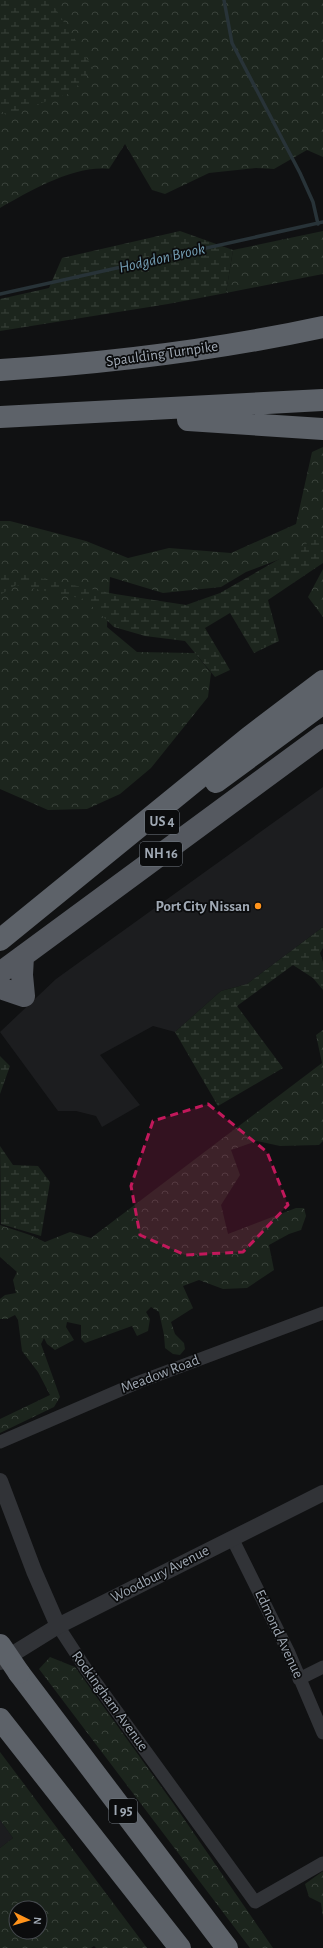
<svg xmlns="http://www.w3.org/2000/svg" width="323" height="1948" viewBox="0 0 323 1948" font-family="'Alegreya Sans',sans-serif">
<defs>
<pattern id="forest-crowns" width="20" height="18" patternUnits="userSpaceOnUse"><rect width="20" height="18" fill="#1c251d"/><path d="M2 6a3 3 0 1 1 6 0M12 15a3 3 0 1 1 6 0" fill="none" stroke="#3a423b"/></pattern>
<pattern id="wetland-marsh" width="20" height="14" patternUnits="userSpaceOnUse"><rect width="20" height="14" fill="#1c251d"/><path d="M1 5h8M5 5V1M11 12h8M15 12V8" fill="none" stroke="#3a423b"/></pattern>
</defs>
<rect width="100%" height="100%" fill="#101112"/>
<path fill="#1c1d1f" d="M323,787v140l-76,57 -26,7 -46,41 -22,-6 -53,29 40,50 -38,22 -6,-11 -20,-5h-18l-58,-79 56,-53z
M0,1820l13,18 -13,10z"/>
<path fill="url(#forest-crowns)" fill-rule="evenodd" d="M0,0h323v157l-16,-7 -33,19 -18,-1 -47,5 -44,21 -13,-4 -27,-46 -16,25c-35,-4 -79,22 -109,39z
M323,231v43l-97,19 7,-43z
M323,447v111l-14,-10 -63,24 -25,15 -58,6 -53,-16 -3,50 30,25 58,1 16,20 -3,24 -57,71 -31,26 -33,15 -39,1 -48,-21v-268h10l76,20 42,17 41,-10 62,5 65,-29 16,-72z
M323,569v48l-15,-20z
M323,1030v111l-4,4 -39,1 -23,-5 -26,9 9,25 -19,30 7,29 68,-26h8l2,8 -5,14 -12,4 -20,11 5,25 -27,18 -24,1 -24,-9 -16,6 10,22 -22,14 4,12 9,9 1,6 -5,6 -7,-1 -8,-6 -1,-13 -5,-23 -8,-5 -5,5 4,7 -2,12 -11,5 -5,-10 -47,17 -4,-4v-14l-14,-3 -1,5 8,13 -19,10 -8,-6 -3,-6 -3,6 19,53 -6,10 -54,26v-14l50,-24 -12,-23 -16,-21 -4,-31 -3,-5 -8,4h-7v-20l5,-4 11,-2 -3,-13 4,-8 -17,-15v-32l30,10 15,7 25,-10 21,6 231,-175 -6,-28z
M50,1657l25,10 98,136 100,145h-23l-211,-279z
M0,1752l147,196h-51l-2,-2 -3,2h-91v-100l13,-10 -13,-18zM16,1908h24v24h-24z
M323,1871v46l-2,-14 -12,-6 -4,-13z"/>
<path fill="url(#wetland-marsh)" d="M0,0h50l43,68 -22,25 -65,22 -6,-5z
M180,231l53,19 -7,43 -58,11 -168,27v-32l49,-11 13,-30z
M323,534v29l-55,37 11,41 -25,12 -24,-40 -25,15 25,42 -15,7 -30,-36 -40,-5 -31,-9 -30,-28 -68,-14 -16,10v-19l6,-5 109,23 71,11 34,-12z
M323,927v21l-3,5 3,9v28l-10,-12 -20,-13 -56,41 46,62 -65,38 -43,-74 46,-41 26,-7z
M0,1056l10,10 -10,28z
M0,1146l13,19 25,1 12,16 -9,54 -40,-12z"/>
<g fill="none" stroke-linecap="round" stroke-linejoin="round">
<path stroke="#283338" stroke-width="3.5" d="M224,0l8,43 68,130 13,29 5,22
M0,294l323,-72"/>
<path stroke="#313337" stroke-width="13" d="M0,1442l139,-60 184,-69
M232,1538l57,115 34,80
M58,1626l28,43 169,233 68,-39
M299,1679l24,-12"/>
<path stroke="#313337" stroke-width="16" d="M0,1481l34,90 24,55
M0,1662l58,-36 265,-133"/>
<path stroke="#555960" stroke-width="22" d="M0,973l323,-238
M0,988l24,8 -2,-21 1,-19"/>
<path stroke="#5d6269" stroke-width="22" d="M0,370c109,-7 217,-20 323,-43
M0,417l323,-17
M188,420l135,9
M216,782l107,-79
M0,940l248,-202 75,-57
M19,1673l208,275
M0,1719l180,229"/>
<path stroke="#5d6269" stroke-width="22" d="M0,1645l19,28"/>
</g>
<path fill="#c2185b" fill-opacity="0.2" stroke="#c2185b" stroke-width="3" stroke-dasharray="8 5" stroke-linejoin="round" d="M208,1104l59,48 21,53 -45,47 -58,3 -45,-20 -9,-49 22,-65z"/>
<circle fill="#ff931b" stroke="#0b0c0d" stroke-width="1.5" cx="258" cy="906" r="4"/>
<g text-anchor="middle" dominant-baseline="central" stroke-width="3.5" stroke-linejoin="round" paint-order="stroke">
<g fill="#0b0c0d" stroke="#737a82" stroke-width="1">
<rect x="145" y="810" width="34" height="24" rx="3"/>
<rect x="140" y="842" width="42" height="24" rx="3"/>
<rect x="109" y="1799" width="28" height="24" rx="3"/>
</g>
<g font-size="14" font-weight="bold" fill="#a0a9b4">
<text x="162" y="822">US 4</text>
<text x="161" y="854">NH 16</text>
<text x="123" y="1811">I 95</text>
</g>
<g font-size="15" fill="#a0a9b4" stroke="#0b0c0d">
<text transform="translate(162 354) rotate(-8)">Spaulding Turnpike</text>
<text transform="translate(160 1374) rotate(-21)">Meadow Road</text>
<text transform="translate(160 1574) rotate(-27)">Woodbury Avenue</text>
<text transform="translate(279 1634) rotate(65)">Edmond Avenue</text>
<text transform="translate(110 1701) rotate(54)">Rockingham Avenue</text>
</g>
<g font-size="15" font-weight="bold" fill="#a0a9b4" stroke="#0b0c0d" text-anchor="end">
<text x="250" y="906">Port City Nissan</text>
</g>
<g font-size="16" font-style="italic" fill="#749eb3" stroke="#0b0c0d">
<text transform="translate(162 258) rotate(-13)">Hodgdon Brook</text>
</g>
</g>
<g transform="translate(28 1920) rotate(95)"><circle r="19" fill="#0b0c0d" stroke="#474b50"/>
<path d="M0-3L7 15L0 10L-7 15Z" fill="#ff931b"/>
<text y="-6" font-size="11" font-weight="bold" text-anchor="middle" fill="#a0a9b4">N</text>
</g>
</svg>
